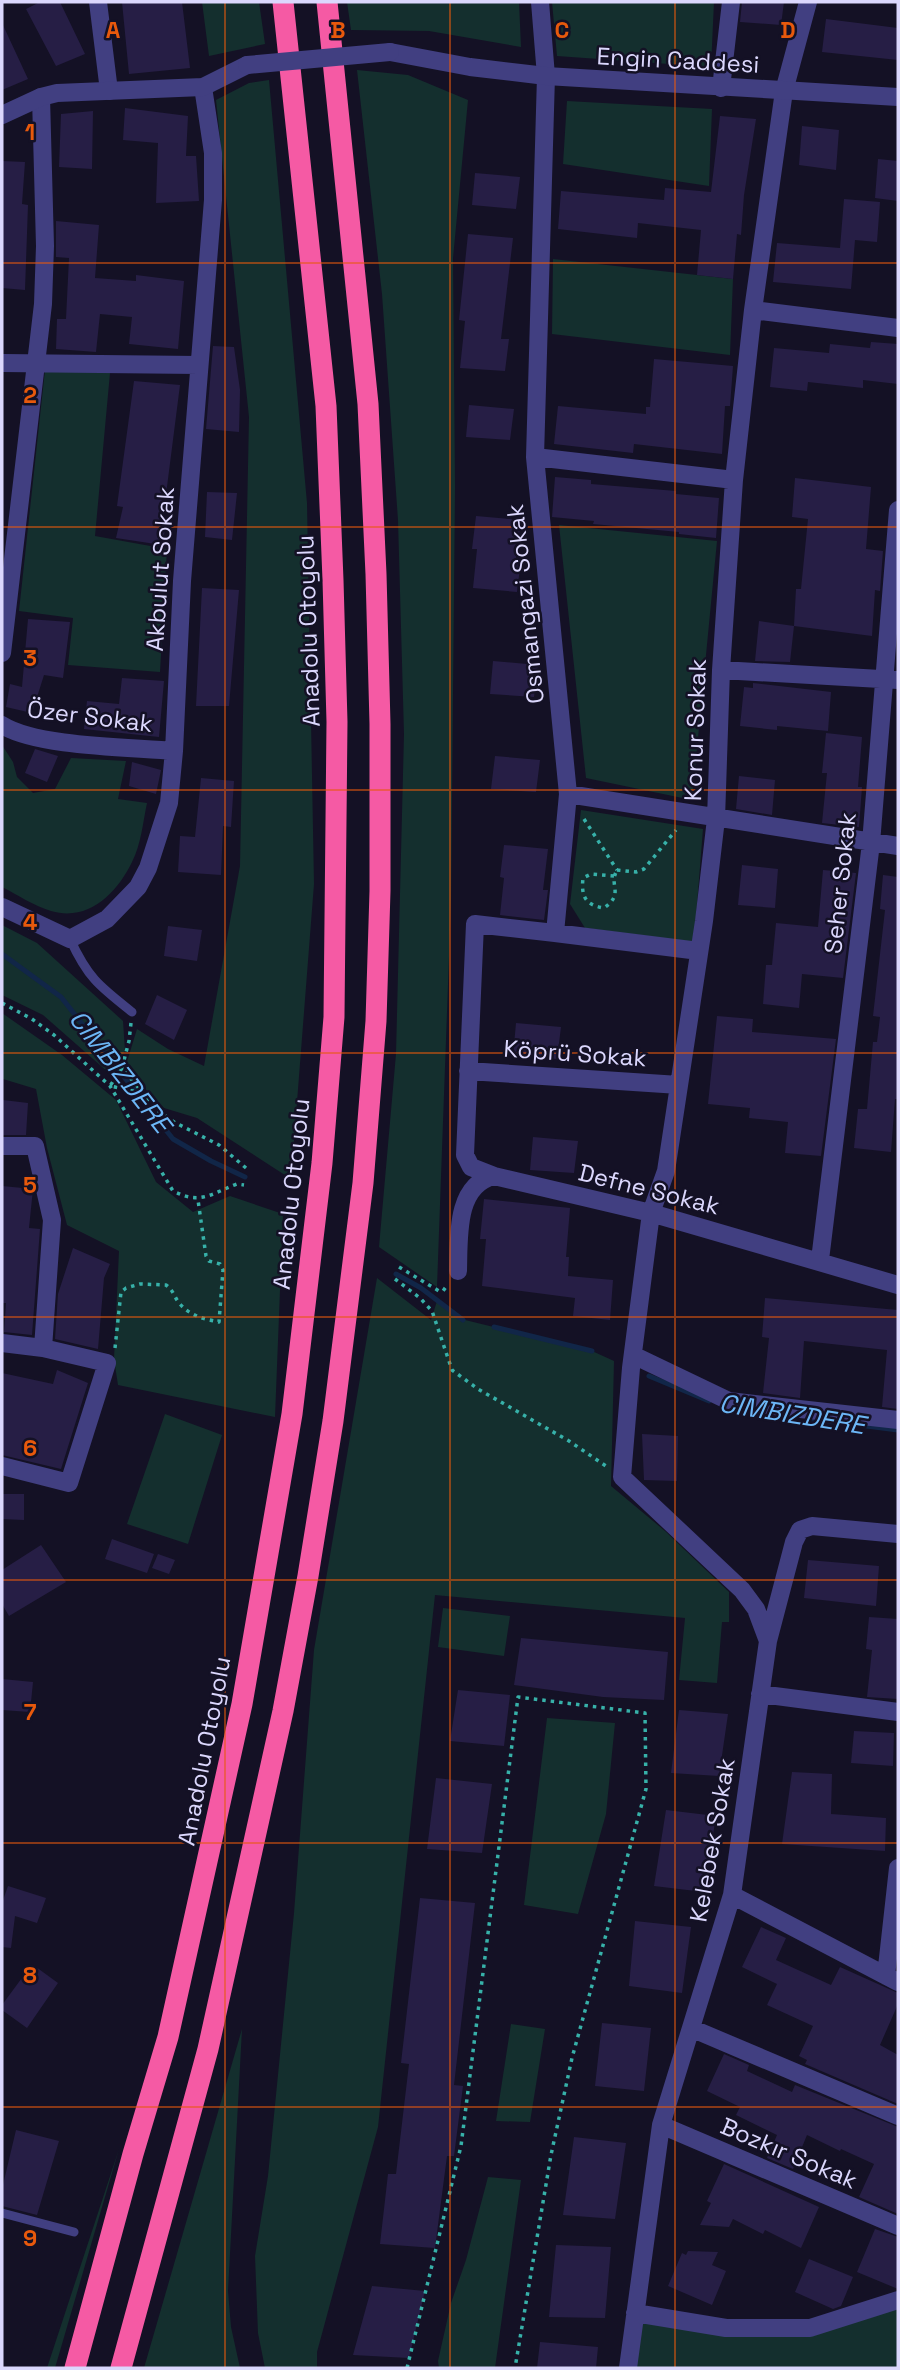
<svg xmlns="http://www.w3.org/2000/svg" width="900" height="2370" viewBox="0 0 900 2370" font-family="'Space Grotesk',sans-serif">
<rect width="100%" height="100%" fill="#141125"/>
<path fill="#142f2e" d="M202,2h57l6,42 -56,12z
M347,2h172l2,45 -92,-16 -78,-1z
M552,2h162l-3,65 -154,-11z
M357,70l51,5 60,25 -15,158 2,229 -4,415 -14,385 -58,-40 17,-193 8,-320 -6,-214 -16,-226z
M269,80l38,423 7,381 -23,295 -94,-61 -33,-10 -39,-40 12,-39 31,20 36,17 36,-200 9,-449 -33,-317 33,-17z
M567,101l145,8 -3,77 -146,-22z
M553,259l180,20 -3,76 -178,-21z
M45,370l65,3 -15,163 72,13 -7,123 -92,-7 5,-47 -54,-7z
M559,525l158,16 -25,259 -106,-22z
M2,745l11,17 4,15 16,16 22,-4 16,-31 55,3 -8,38 29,4c-4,19 -6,42 -15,59 -15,31 -43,60 -81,49 -17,-5 -33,-16 -49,-24z
M581,810l122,19 -9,113 -109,-14 -15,-24z
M2,925l35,18 86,78 2,30 -16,22 -66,-58 -41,-20z
M2,1013l60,42 54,45 40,82 37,30 37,-16 53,18 -8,203 -157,-32 -4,-26 5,-108 -52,-26 -20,-77 -11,-59 -33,-10z
M377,1278l54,42 6,-19 24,18 131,32 22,10 -3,125 54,45 64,61v30h-7l-5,61 -38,-3 6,-62 -250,-23 -57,532 -61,225v16h-52l-7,-35 -3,-77 13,-80 26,-263 20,-263z
M165,1414l57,21 -34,109 -61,-20z
M443,1608l67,8 -6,40 -66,-9z
M547,1718l68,5 -9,91 -28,100 -54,-9z
M511,2024l34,5 -15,93 -34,-1z
M242,2029l-14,262 3,36 9,41h-96z
M119,2149l-64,219h-8z
M488,2177l33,3 -26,188h-56l-1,-7 13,-58 15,-43z
M898,2300v68h-270l7,-55 133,16z"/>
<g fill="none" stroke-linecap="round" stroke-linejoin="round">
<path stroke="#112648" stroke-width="5" d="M2,954l59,43 112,142 38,22 34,16
M396,1274l25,14 42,32
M494,1327l98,24
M649,1376l60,25
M811,1419l87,11"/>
</g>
<path fill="#261e45" d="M40,2h20l25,52 -29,12 -30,-57z
M122,2h60l8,66 -61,6z
M742,2h42l-3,23 -41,-3z
M826,19l72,9v32l-76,-8z
M2,23l26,56 -26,11z
M125,108l63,8 -2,40h10l3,45 -43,2 2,-60 -35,-3z
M93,111l-1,58 -33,-2 2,-53z
M720,116l36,3 -12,76 -3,40 -4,-1 -4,45 -36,-4 4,-45 -63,-7 -1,15 -79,-9 3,-38 103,9 1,-12 46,4z
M802,126l37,4 -3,40 -37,-5z
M878,159l20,2v40l-23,-3z
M2,161l23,1 -3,42 6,1 -3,85 -23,-2z
M475,173l45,4 -4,32 -44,-4z
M844,199l36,3 -3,40 -22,-2 -4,49 -78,-7 4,-39 63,5z
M56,221l43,4 -4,53 41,3v-6l48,6 -6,68 -49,-5 3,-27 -32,-3 -4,38 -40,-3 1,-30h9l3,-61 -13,-1z
M468,234l45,4 -12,101h8l-4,32 -45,-3 5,-47 -6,-1z
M871,342l27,2v40l-35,-4v8l-55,-6 -1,9 -37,-4 4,-39 55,5 1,-9 40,4z
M213,346l21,1 6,43 -1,42 -33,-3z
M654,359l79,7 -3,40h-5l-3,48 -88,-10 -1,9 -79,-9 4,-38 88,8v-7h4z
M134,381l46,4 -17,133 4,1 -5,26 -46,-7 7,-31 -6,-1z
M469,405l45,4 -4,31 -44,-3z
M555,477l36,3v4l85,7v3l43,4 -3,40 -37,-4v-2l-86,-8 1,-3 -42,-4z
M795,478l76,9 -5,62 17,2 -3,40 -5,-1 -3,46 -78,-10 2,-37h5l7,-70 -16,-2z
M207,492l30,1 -5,47 -27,-3z
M476,516l45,4 -5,39 5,1 -4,32 -44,-4 4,-39h-5z
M202,588l37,2 -10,116h-33z
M28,619l42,3 -7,56 -19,-3 -12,38 -26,-6 4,-23 12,3z
M759,621l35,5 -4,36 -35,-1z
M493,661l45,4 -4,32 -44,-3z
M122,678l42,3 -5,56 -75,-8 3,-28 32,3z
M753,683l78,9 -3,39 -51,-5v4l-37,-4 4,-39 9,1z
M826,733l36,4 -4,50h4l-3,40 -37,-4 5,-50h-5z
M35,749l23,7 -11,26 -22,-9z
M495,756l45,4 -4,32 -45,-3z
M132,762l29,8 -5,24 -27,-8z
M739,776l36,4 -3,35 -36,-6z
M201,778l33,3 -3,46 -8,-1 -2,49 -43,-3 2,-36 15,1z
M504,845l44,4 -5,41h5l-4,30 -44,-5 4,-37 -4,-1z
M742,865l36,4 -3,39 -37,-3z
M823,870l33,3 -13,105 -41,-4 -3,34 -36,-4 3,-39h6l4,-42 42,4z
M883,875l15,2v222h-3l-4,53 -37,-4 4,-39h9l6,-67h4l3,-25 -7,-1 12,-106 -5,-1z
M168,926l34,4 -5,31 -33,-5z
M157,995l30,15 -13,30 -29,-16z
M717,1016l36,3 -1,13 84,7 -15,117 -36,-3 3,-31 -39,-4 1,-10 -42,-4z
M516,1023l45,4 -4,32 -44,-3z
M3,1100l25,3 -2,32h-24z
M533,1137l45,4 -4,32 -44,-3z
M2,1186l31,3 -4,39 11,1 -8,106 -28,-3 2,-29h-4z
M484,1199l86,9 -4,49h3l-1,19 45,4 -3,40 -37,-4 2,-18 -93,-12 4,-47h-6z
M73,1248l37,16 -6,14 -6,71 -43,-10 3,-45z
M765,1298l133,12v99l-16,-2 5,-57 -83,-9 -4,57 -37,-5 6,-55 -7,-1z
M57,1370l31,13 -27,86 -59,-14v-82l51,11z
M642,1434l36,2 -1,45 -33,-1z
M2,1494h22v26l-22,-1z
M112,1539l42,15 -7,19 -42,-14z
M41,1545l25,37 -57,34 -7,-12v-34z
M158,1554l17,6 -6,14 -17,-6z
M808,1560l71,6 -3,40 -72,-8z
M869,1617l29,2v80l-31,-2 5,-47 -6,-1z
M521,1638l147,14 -4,48 -61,-3 -89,-12z
M2,1679l31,3 -3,30 -28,-2z
M458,1690l52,5 -6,51 -54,-5z
M679,1710l49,4 -9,62 -48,-3z
M854,1731l40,2 -1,33 -42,-3z
M792,1772l40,2 -1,40 55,4 -1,33 -103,-7z
M436,1778l56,6 -10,69 -55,-4z
M666,1810l50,6 -12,76 -50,-6z
M8,1886l38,12 -9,25 -22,-7 -4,32 -9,-1v-44z
M420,1898l55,5 -21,182 9,1 -9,70h-7l-12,92 -55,-4 8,-70h8l13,-110 -8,-1z
M635,1921l56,6 -9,66 -53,-7z
M761,1927l25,11 -10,22 55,25 9,-18 58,26v11l-18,41 18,10v49l-93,-40 2,-4 -8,-4 14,-30 -46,-21 10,-21 -35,-17z
M30,1967h6l22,16 -31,45 -25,-18v-5z
M602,2023l49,5 -7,63 -49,-5z
M724,2054l25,11 -2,6 45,21 3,-7 103,42v87l-39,-17 15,-33 -33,-15 -1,2 -33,-16 -14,34 -26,-11 10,-23 -41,-20 4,-8 -33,-16z
M16,2130l43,11 -22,74 -35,-9v-17z
M574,2137l52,6 -11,76 -52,-4z
M724,2164l95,43 -18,41 -36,-18 -2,4 -30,-15 -4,8 -29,-2 11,-22 -4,-2z
M875,2229l23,8v52l-41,-17z
M556,2245l55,2 -6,71 -56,-1z
M688,2251l30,1 -6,13 14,6 -14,34 -44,-19 14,-33 4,2z
M809,2259l44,18 -12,29 -8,3 -38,-17z
M372,2286l53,5 -16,67 -56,-3z
M540,2342l58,5 -2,21h-59z"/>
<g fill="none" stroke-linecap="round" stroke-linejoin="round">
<path stroke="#37b1a9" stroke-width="3.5" stroke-dasharray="3.5 5" stroke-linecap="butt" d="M584,819l33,51
M617,870l19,2 8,-3 32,-39
M614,876l-23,-2 -8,4c-2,18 2,27 21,30 21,-15 4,-22 13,-38
M2,1003l30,16 22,16 56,51 63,105c28,14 37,3 64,-7l7,1
M131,1023l-2,18 -7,27 35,42 17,12 45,23 27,23
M122,1068l-12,18 32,7
M399,1267l40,24h4l5,-7
M395,1279l25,19 12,13 20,59 26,19 91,52 37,25
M115,1348l6,-56 5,-4 14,-4 26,1c7,5 8,11 13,18 11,13 25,16 40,19l4,-52 -3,-6 -11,-3 -3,-5 -8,-56
M407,2368l54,-222 57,-449 127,16 1,76 -74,269 -21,97 -36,213"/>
<path stroke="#413f81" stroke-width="9" d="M70,939c18,39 29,47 62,73
M2,2213l72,19"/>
<path stroke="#413f81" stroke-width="18" d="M98,2l11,89
M540,2l6,74 -11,381 33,337 330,52
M721,88l10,-86
M753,310l145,18
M2,363l197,2
M535,457l199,23
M2,653l41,-349 2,-58 -4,-149
M721,670l177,10
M2,725c35,22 128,22 172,26
M568,794l-13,139 144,18
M2,907l68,32 37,-20 31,-32 10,-19 21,-65 5,-52 8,-170 31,-381v-47l-10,-66
M468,1071l211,14
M2,1146h33l17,74 -9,128
M494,1176l-23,-9 -6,-12 10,-231 80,9
M820,1260l51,-417 27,-333
M458,1271c1,-33 -3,-86 36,-95l157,37 247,72
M2,1343l41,5 64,15 -38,120 -67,-17
M633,1355l96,46 169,19
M768,1641l-12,-32 -14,-19 -120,-113 9,-109 20,-155 15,-42 38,-250 12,-102 5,-149 13,-190 19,-170 31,-219 24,-89
M760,1694l138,18
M732,1895l166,87
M886,1976l12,-108
M693,2029l205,87
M661,2125l237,101
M635,2313l91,15h84l88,-28
M628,2368l33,-243 71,-230 36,-254 26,-99 6,-12 12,-4 86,8"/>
<path stroke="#413f81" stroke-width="18" d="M390,52l80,15 76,9 352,21
M2,115l39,-18 16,-4 146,-6 44,-22"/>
<path stroke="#f55aa4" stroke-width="21" d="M75,2368l58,-214 35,-117 74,-333 50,-290 30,-251 12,-146 3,-295 -4,-142 -7,-174 -43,-404
M121,2368l87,-319 75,-338 25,-135 25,-155 30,-238 13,-162 4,-130v-167l-4,-150 -8,-170 -41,-402"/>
<path stroke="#413f81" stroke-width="18" d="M247,65l143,-13"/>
</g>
<path fill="none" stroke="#e8590c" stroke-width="2" stroke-opacity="0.55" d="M225,2v2366M450,2v2366M675,2v2366M2,263h896M2,527h896M2,790h896M2,1053h896M2,1317h896M2,1580h896M2,1843h896M2,2107h896"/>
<g text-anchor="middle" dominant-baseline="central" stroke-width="5" stroke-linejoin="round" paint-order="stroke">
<g font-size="24" fill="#dbd7fd" stroke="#141125">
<text transform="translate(678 60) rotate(3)">Engin Caddesi</text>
<text transform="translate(160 569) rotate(-86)">Akbulut Sokak</text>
<text transform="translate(525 604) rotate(-96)">Osmangazi Sokak</text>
<text transform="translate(308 631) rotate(-92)">Anadolu Otoyolu</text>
<text transform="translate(90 716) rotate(7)">Özer Sokak</text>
<text transform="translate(695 730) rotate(-88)">Konur Sokak</text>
<text transform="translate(840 883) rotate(-84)">Seher Sokak</text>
<text transform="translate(575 1053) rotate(4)">Köprü Sokak</text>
<text transform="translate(649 1189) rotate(14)">Defne Sokak</text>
<text transform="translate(291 1194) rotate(-84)">Anadolu Otoyolu</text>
<text transform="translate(204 1751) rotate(-79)">Anadolu Otoyolu</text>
<text transform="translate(712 1840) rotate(-80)">Kelebek Sokak</text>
<text transform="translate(789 2153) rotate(23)">Bozkır Sokak</text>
</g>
<g font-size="26" font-style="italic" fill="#6cb6f6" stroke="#141125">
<text transform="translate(120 1071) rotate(52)">CIMBIZDERE</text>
<text transform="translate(792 1414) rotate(9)">CIMBIZDERE</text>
</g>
</g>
<g font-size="23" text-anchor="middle" font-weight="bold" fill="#e8590c" stroke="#141125" stroke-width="5" stroke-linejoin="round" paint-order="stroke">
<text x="113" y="38">A</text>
<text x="338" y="38">B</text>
<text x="562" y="38">C</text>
<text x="788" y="38">D</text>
<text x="30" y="140">1</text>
<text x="30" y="403">2</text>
<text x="30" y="666">3</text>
<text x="30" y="930">4</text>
<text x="30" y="1193">5</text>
<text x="30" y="1456">6</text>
<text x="30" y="1720">7</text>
<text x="30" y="1983">8</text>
<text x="30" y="2246">9</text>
</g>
<rect width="900" height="2370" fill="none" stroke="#dbd7fd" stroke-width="7"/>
</svg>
